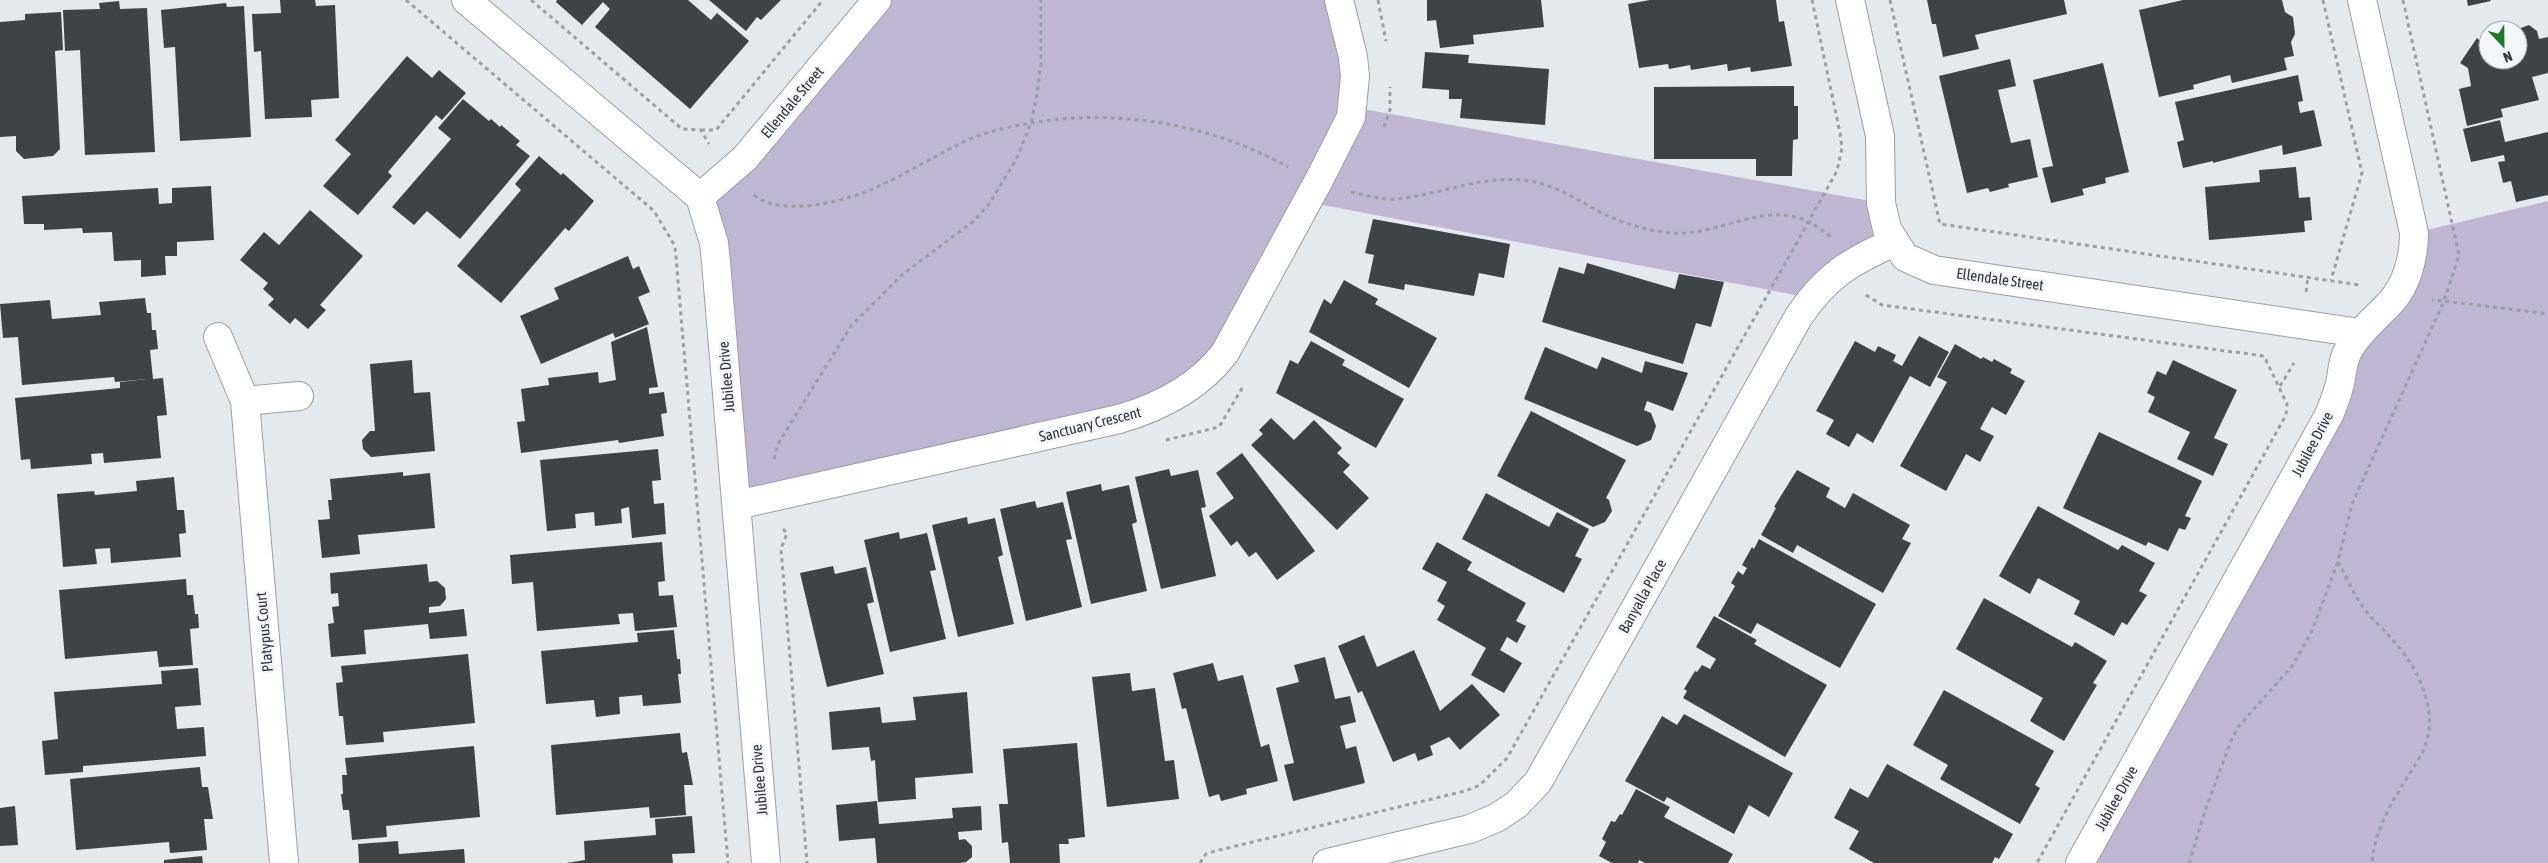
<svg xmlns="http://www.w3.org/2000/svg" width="2548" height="863" viewBox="0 0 2548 863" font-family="'Asap Condensed',sans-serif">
<rect width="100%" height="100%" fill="#e4e9ee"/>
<path fill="#beb6d2" d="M877,0h462l13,107 529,96 6,26 -76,69 -504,-96 -82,151 -46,42 -442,110 -37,-308z
M2548,201v662h-468l294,-546 40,-84z"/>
<path fill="#3d4346" d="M280,0h35l1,6 19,-1 4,93 -28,2 1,17 -47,2 -4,-68 -7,1 -2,-38 29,-1z
M557,0h131l23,20 6,-7 32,28 -59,68 -95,-82 15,-18 -7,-7 -21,23 -26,-23z
M709,0h72l-20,20 -4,-3 -11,14z
M1427,0h114l3,27 -71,8 1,9 -34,4 -4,-28 -9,1z
M1650,0h126l3,22 5,-1 8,45 -41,6 -1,-5 -22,4 -1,-7 -36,6 -1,-5 -21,4 -1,-5 -29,4 -11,-64z
M1927,0h137l3,14 -92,21 4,14 -36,8 -7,-33h-4z
M2183,0h99l3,12 8,5 2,17 -4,8 3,14 -10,2 3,12 -55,13 -2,-8 -37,10 1,4 -35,8 -20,-87z
M2467,0h23l1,1 -23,5z
M119,1l1,8 27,-1 8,144 -70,3 -5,-105 -15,1 -2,-41 37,-1 -1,-6z
M226,3l1,4 17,-1 7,131 -71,4 -5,-94 -11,1 -3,-38z
M61,12l2,38 -8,1 5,98 -7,7 -29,3 -8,-8v-15l-16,1v-115l25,-2v-6z
M2529,25l8,6 2,8 9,-2v36l-16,4 7,23 -38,9 2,8 -36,9 -8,-37 12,-3 -3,-18 -8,-5 17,-25 5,5 6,-1v18h30v-31z
M1425,52l44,3 -1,8 81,6 -4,56 -85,-7 2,-19h-13v-9l-27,-2z
M407,56l25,22 7,-8 27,23 -24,27 -6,-5 -48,57 4,4 -34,39 -35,-29 28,-32 -16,-14z
M2010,59l6,27 -18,4 13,53 19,-4 8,38 -30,7 1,3 -19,5 -2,-4 -21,5 -28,-117z
M2103,63l26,109 -24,6 1,5 -24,6 2,6 -33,8 -9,-35 11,-2 -20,-86z
M2298,75l5,26 -5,1 2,11 14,-3 8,36 -39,9 -1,-10 -69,18v-2l-30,7 -6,-26 7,-2 -9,-38z
M1794,86v20h4v33l-5,1 -1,36h-36v-17h-102v-72z
M463,99l26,22 2,-2 9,8 1,-2 19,16 -4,4 14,11 -70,83 -33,-28 -13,14 -22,-18 59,-68 -13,-11z
M2500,120l5,22 43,-10v63l-32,7 -5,-21 -8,2 -5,-21 7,-1 -1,-6 -33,7 -8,-33z
M539,156l22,19 2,-2 31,28 -25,30 -4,-3 -64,75 -44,-37 64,-76 -6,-6z
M2296,167l3,31 11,-1 2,23 -8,1 1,11 -96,8 -4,-53 55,-5 -1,-12z
M211,186l3,54 -37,2v14h-12l1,19 -25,2v-17l-27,1 -2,-29 -29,1 -1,-5 -38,2v-6h-20l-2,-28 136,-8 1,16 13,-1v-15z
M310,210l53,46 -43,49 6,5 -18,19 -13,-11 -5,6 -22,-19 6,-6 -11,-10 5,-6 -28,-23 24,-28 15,13z
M1373,219l137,25 -6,34 -25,-5 -5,23 -69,-12 -1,6 -36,-7 6,-28 -9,-2z
M628,256l5,13 6,-3 11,26 -12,5 11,27 -34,14 -2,-5 -72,31 -21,-48 39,-17 -5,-11z
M1587,263l88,26 4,-15 45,8 -13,45 -15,-4 -13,41 -141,-42 17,-55 25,7z
M1344,280l34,19 -3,5 62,34 -28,50 -100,-56 15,-33 7,5z
M145,298l2,15h4l1,17h4l2,19 -8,1 3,29 10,-1 4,37 -10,1 4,42 -57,5 -1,-10 -12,1 1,10 -61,5 -1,-10 -9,1 -6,-62 105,-10v-6l27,-3 -32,3 -1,-5 -92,8 -4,-48 -15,1 -3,-34 50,-4 2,19 49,-4 -2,-13z
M647,327l11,60 -9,1v6l15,-2 3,21 -6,1 3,22 -45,7 -1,-3 -97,13 -4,-31 8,-1 -4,-32 28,-4 -1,-7 50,-6 1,11 17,-3 -5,-38z
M1919,336l30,16 -19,35 -20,-11 -37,67 -16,-10 -8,14 -23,-13 8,-14 -18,-9 39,-70 20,11 3,-6 18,9 -3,6 9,5z
M1311,341l34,19 -3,5 62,34 -28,49 -100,-55 14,-33 8,4z
M1955,344l26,15 2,-2 9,5 2,-3 18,10 -2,4 15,8 -19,34 -14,-8 -12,22 14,7 -14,26 -14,-8 -20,37 -46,-25 47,-84 -10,-5z
M1545,347l52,22 5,-12 40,16 3,-12 43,12 -15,38 -26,-10 -3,9 7,3 5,13 -5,14 -14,6 -113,-47z
M412,360l2,33 16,-1 5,59 -64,6 -8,-8 -1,-9 8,-9h5l-5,-67z
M2173,360l64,30 -23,48 14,6 -15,32 -36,-17 13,-27 -42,-20 7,-15 -8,-4 10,-22 9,4z
M1531,411l95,49 -20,38 3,2 3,11 -7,11 -12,5 -96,-51z
M1271,418l23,22 20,-20 28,28 -5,5 13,12 -7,7 26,26 -32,32 -86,-85 12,-11 -4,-4z
M2099,432l103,49 -17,35 6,2 -6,12 -6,-2 -11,23 -20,-9 -2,4 -83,-38z
M658,449l3,31 -9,1 2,23 10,-1 2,31 -34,4 -3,-31 -8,2 1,14 -27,3 -1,-14 -19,2 1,14 -29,3 -7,-71z
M1242,453l73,98 -38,29 -21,-28 -7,5 -12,-16 -6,5 -22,-30 25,-18 -18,-25z
M1169,469l2,7 27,-6 8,37 -5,1 15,68 -55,13 -26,-112z
M1797,470l33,18 -4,9 19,11 8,-15 57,32 -8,14 9,4 -28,50 -86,-48 -4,8 -32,-18 15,-27 -2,-1z
M403,472v4l27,-3 5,55 -77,7 2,19 -38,4 -4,-38 12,-1 -2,-19h4l-2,-21z
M174,477l3,33h7l2,23 -7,1 2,23 -70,6 -1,-15 -15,1 2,15 -34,3 -6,-73 37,-3 1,4 42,-4 -1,-10z
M1101,484l1,7 27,-6 8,37 -5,2 15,67 -56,13 -25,-112z
M1486,493l63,34 8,-15 32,17 -14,27 7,3 -18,34 -102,-54z
M1035,501l2,7 26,-6 9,37 -6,1 16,67 -56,14 -26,-112z
M2038,506l80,44 4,-5 33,18 -16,28 8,4 -20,30 -5,-3 -8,14 -40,-22 6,-13 -42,-23 -8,16 -31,-18z
M967,517l1,7 27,-6 8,37 -5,2 16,67 -56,13 -26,-112z
M899,532l1,7 27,-6 9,37 -6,1 16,68 -56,13 -26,-112z
M1759,539l117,65 -36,64 -83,-45 -6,11 -33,-18 17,-30 -4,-3 7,-12 5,4 4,-7 -5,-3 10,-18 2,2z
M662,542l3,39 -7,1 1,14 14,-1 4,32 -42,4 -2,-18 -15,1 2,10 -83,7 -4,-49 -21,2 -2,-29z
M1437,542l35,20 -5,8 59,33 -10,18 10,5 -9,17 -10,-6 -7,13 22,13 -18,30 -33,-18 15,-27 -49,-28 8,-14 -8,-5 10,-19 -25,-13z
M427,564l2,18 8,-1 8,7 1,11 -6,7 -11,1v6l35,-4 3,27 -37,3 -2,-15 -64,6 2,24 -35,3 -3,-33 6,-1 -2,-16 7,-1 -1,-13 -7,1 -1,-21z
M833,566l2,8 31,-7 8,35 -7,2 17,70 -57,13 -27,-114z
M186,579l1,16h6l2,19h3l1,14 -9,1 3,36 -34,2 -2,-16 -92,8 -6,-69z
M1984,598l88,49 3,-5 32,19 -14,22 4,2 -33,56 -34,-20 13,-23 -87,-49z
M1714,616l43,24 -3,4 73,41 -42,72 -102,-59 4,-7 -3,-2 11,-18 2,1 5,-7 8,4 6,-10 -20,-12z
M674,630l3,29h3l1,15h-3l3,29 -38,3 -1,-11 -23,2 1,17 -24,3 -2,-17 -48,4 -5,-53 97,-9 -1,-9z
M1364,635l13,32 37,-17 26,61 32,-27 28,31 -40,35 -11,-13 -19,9 3,9 -15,6 -3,-8 -22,9 -31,-71 -4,2 -20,-47z
M468,654l7,69 -92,9 1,10 -38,3 -3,-29h-4l-3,-33 7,-1 -2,-16z
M1325,657l10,42 15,-3 6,26 -16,4 6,23 10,-3 9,37 -72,18 -9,-36 10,-2 -18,-75 23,-6 -5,-17z
M1213,663l5,18 25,-6 18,72 8,-3 9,37 -32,8 1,5 -26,7 -2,-7 -10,3 -23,-89 -4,1 -9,-36z
M198,668l3,37 -26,2 2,22 27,-2 2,29 -123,10v6l-38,3 -3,-34 16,-2 -4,-47 108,-8 -1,-13z
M1130,673l2,18 23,-3 10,73 9,-1 5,39 -72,8 -15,-130z
M1944,690l110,61 -19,34 5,3 -20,36 -80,-45 8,-14 -35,-20z
M967,692l6,81 -58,5 1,21 -38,3 -3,-42 -4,1 -2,-14 -37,3 -3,-38 51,-5 2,16 34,-3 -3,-23z
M1684,714l109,59 -24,44 -20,-12 -15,29 -67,-37 -3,5 -39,-21 37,-65 15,9z
M680,733l2,20 5,-1 6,33h-9l2,30 -36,3 -1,-11 -93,8 -5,-70z
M1077,743l8,94 -17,2 1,5h-10l1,19h-50l-2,-21 -6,1 -3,-39h9l-5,-55z
M474,746l6,71 -94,9 1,11 -35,3 -3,-30h-6l-2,-16h2l-1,-19h5l-2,-17z
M1887,764l126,70 -14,25 -4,-2 -3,6h-118l-25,-14 10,-18 -25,-13 16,-30 18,10z
M200,767l2,20h6l5,32h-9l3,31 -37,3 -1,-11 -93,8 -6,-71z
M1636,789l34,18 -6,10 69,37 -5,9h-83l-6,-3 -1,3h-26l-13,-7 7,-14 -4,-3 9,-18 4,1 5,-8 2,1z
M877,801l2,23 74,-6 -1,-10 29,-2 1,24 -24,2 1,8 6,-1 7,7v11l-6,5 -6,1h-83l-2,-25 -36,3 -3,-36z
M15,806l3,39 -18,1v-38z
M692,816l3,37 -23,1 1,9h-107l19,-3 -1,-19 72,-6 -1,-16z
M398,841l1,13 65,-5 1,14h-106l-1,-19z
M202,856l1,7h-39v-3z"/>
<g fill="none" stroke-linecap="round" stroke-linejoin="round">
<defs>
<path id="street" d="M466,0l234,197 14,46 2,19 50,601
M1850,0l30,136 1,67 6,26 18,28 29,13 426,63
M700,197l45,-39 132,-158
M218,337l27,64 54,-5
M245,401l39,462
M737,505l382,-86c42,-12 79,-31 106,-66l94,-173 32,-63 4,-41 -2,-19 -14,-57
M1327,863l143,-34 26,-11 20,-13 22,-23 261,-466c28,-41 51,-54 95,-74
M2080,863l249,-448c5,-12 10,-24 12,-37 2,-11 2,-19 8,-29 11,-19 26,-30 41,-46 17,-18 24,-46 24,-70l-52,-233"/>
</defs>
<use href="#street" stroke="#9b9fa4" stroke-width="30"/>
<path stroke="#9c9fa3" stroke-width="3" stroke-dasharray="4 4" stroke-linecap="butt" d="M406,0l248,211 21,35 53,617
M531,0l151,129 19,1 8,14
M1378,0l8,41
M1890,0l50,224 420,61
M2323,0l39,173 -31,107
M2403,0l56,255 -15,46 -12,-1
M1384,127l6,-17v-23
M701,130h15l107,-130
M1351,192c14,3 29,8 45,7 43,-4 82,-23 127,-19 31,3 56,21 83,35 22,10 46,17 70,18 45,2 89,-33 133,-11 8,4 15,10 22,15
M754,195c27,23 92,6 121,-7 33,-15 64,-35 97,-50 18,-7 40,-12 59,-15 87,-15 180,1 257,44
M2306,292l2,-15
M1866,295l16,10 382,51 23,48 -1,11 -249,448
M2280,386l14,-23
M1166,440l53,-13 25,-42
M774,459l4,-15 73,-118 52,-52 72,-54 14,-16 27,-44 15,-37 6,-29 4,-31v-63
M783,529l4,4 -6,16 26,314
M2338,562c9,16 17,35 28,49 8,10 18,19 26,28 28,31 51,78 28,118 -20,33 -45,66 -48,106
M1200,863l6,-9 9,-3 250,-60 15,-6 27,-27 330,-587 5,-23 -2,-15 -28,-133
M2189,863l17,-55 25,-67 7,-14 55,-62 19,-34 26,-70 14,-57 92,-203 104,13"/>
<use href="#street" stroke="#fff" stroke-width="28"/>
</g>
<g text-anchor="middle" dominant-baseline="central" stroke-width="5" stroke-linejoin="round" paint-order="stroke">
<g font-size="15" fill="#323335" stroke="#f2f6fb">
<text transform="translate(792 102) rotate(-50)">Ellendale Street</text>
<text transform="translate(2000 279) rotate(8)">Ellendale Street</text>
<text transform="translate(726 377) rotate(-95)">Jubilee Drive</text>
<text transform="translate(1090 424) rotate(-14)">Sanctuary Crescent</text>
<text transform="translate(2312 444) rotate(-62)">Jubilee Drive</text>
<text transform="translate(1642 596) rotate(-61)">Banyalla Place</text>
<text transform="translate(264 632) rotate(-95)">Platypus Court</text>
<text transform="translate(759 780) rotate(-95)">Jubilee Drive</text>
<text transform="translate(2116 798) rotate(-61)">Jubilee Drive</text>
</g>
</g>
<g transform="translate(2503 45) rotate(158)"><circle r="24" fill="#f2f6fb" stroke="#a5a8ac"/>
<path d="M0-4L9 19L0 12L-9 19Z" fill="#1a7827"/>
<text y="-8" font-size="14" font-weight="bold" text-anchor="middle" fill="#323335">N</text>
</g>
</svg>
